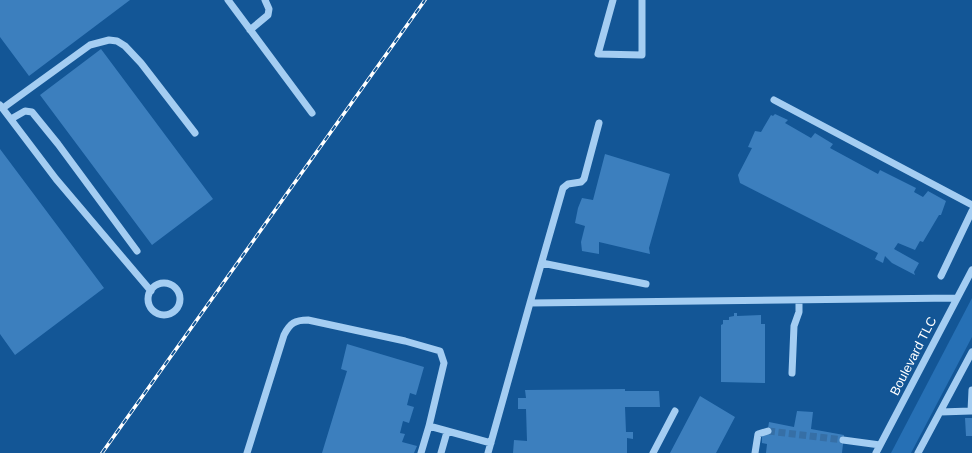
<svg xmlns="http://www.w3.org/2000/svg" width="972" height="453" viewBox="0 0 972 453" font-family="Helvetica,sans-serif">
<rect width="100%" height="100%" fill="#135696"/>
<path fill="#2670b5" d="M972,298v39l-61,116h-20z"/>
<path fill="#3c7fbe" d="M0,0h130l-101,76 -29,-39z
M101,49l112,150 -61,46 -112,-150z
M775,114l13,6 -3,3 26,15 4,-5 18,11 -3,4 48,26 2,-4 36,18 -2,4 9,5 5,-6 18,10 -5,14h-2l-16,27 -3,-1 -5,9 -17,-7 -4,6 25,14 -5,9 1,3 -23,-12 -7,-7 -2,7 -8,-4 3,-6 -138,-70 -2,-8 14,-27 -4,-1 7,-16 6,1 10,-17 2,1z
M0,149l104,139 -89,67 -15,-21z
M605,154l65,20 -21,74 1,6 -51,-12v12l-17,-3 -1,-9 4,-16 -10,-3 3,-15 4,-10 11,2z
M734,313h3v3l24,-1v9h4v59l-44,-1v-57l2,-1v-4h6v-3l5,-1z
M347,344l77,23 -8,28 -6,-2 -3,12 7,2 -5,16 -6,-2 -3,12 5,1 -3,8 15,4 -3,7h-92l25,-82 -6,-2z
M625,389v2h34l1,16h-35l1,25h7v7l-6,-1v15h-114l1,-13 13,1 -1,-32h-8v-11h8l-1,-8z
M700,396l35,21 -19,36h-46z
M797,411l16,1 -2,17 33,6 -2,18h-76l1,-9 -5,-1v-8h5l2,-13 25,5z
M965,418h7v18h-6z"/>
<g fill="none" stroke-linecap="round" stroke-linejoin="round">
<path stroke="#366fa6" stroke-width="7" stroke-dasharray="7 3.5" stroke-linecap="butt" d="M768,431l75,9"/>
<path stroke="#a4cdf2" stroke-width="7" d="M228,0l84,113
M613,0l-15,54 44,1v-55
M250,30l18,-15 1,-6 -4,-9
M774,100l198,105
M0,105l56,74 95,112
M3,108l87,-63 19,-5 8,1 8,5 16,17 54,70
M11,119l14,-8 7,1 26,32 79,107
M542,263l104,21
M941,276l31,-65
M148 299a16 16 0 1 1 32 0a16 16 0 1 1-32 0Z
M530,303l33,-115 5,-4 13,-2 3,-3 15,-56
M792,373l2,-47 5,-14v-12
M940,412l31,-1 1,-21
M843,440l37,5
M247,453l37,-118c6,-12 11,-15 24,-15l97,21 35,10 4,12 -15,63 62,17
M421,453l8,-27
M441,453l6,-21
M488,453l42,-150 426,-5
M653,453l22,-42
M755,453l3,-19 10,-3
M876,453l96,-183
M918,453l54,-101"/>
<defs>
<path id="rail" d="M102,453l323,-453"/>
</defs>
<use href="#rail" stroke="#fff" stroke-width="3.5"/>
<use href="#rail" stroke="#135696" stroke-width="2" stroke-dasharray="6" stroke-linecap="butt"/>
</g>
<g text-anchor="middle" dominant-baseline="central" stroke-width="3.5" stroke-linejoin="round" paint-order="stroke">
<g font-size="13" fill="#fff" stroke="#135696">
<text transform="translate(913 356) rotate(-63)">Boulevard TLC</text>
</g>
</g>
</svg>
